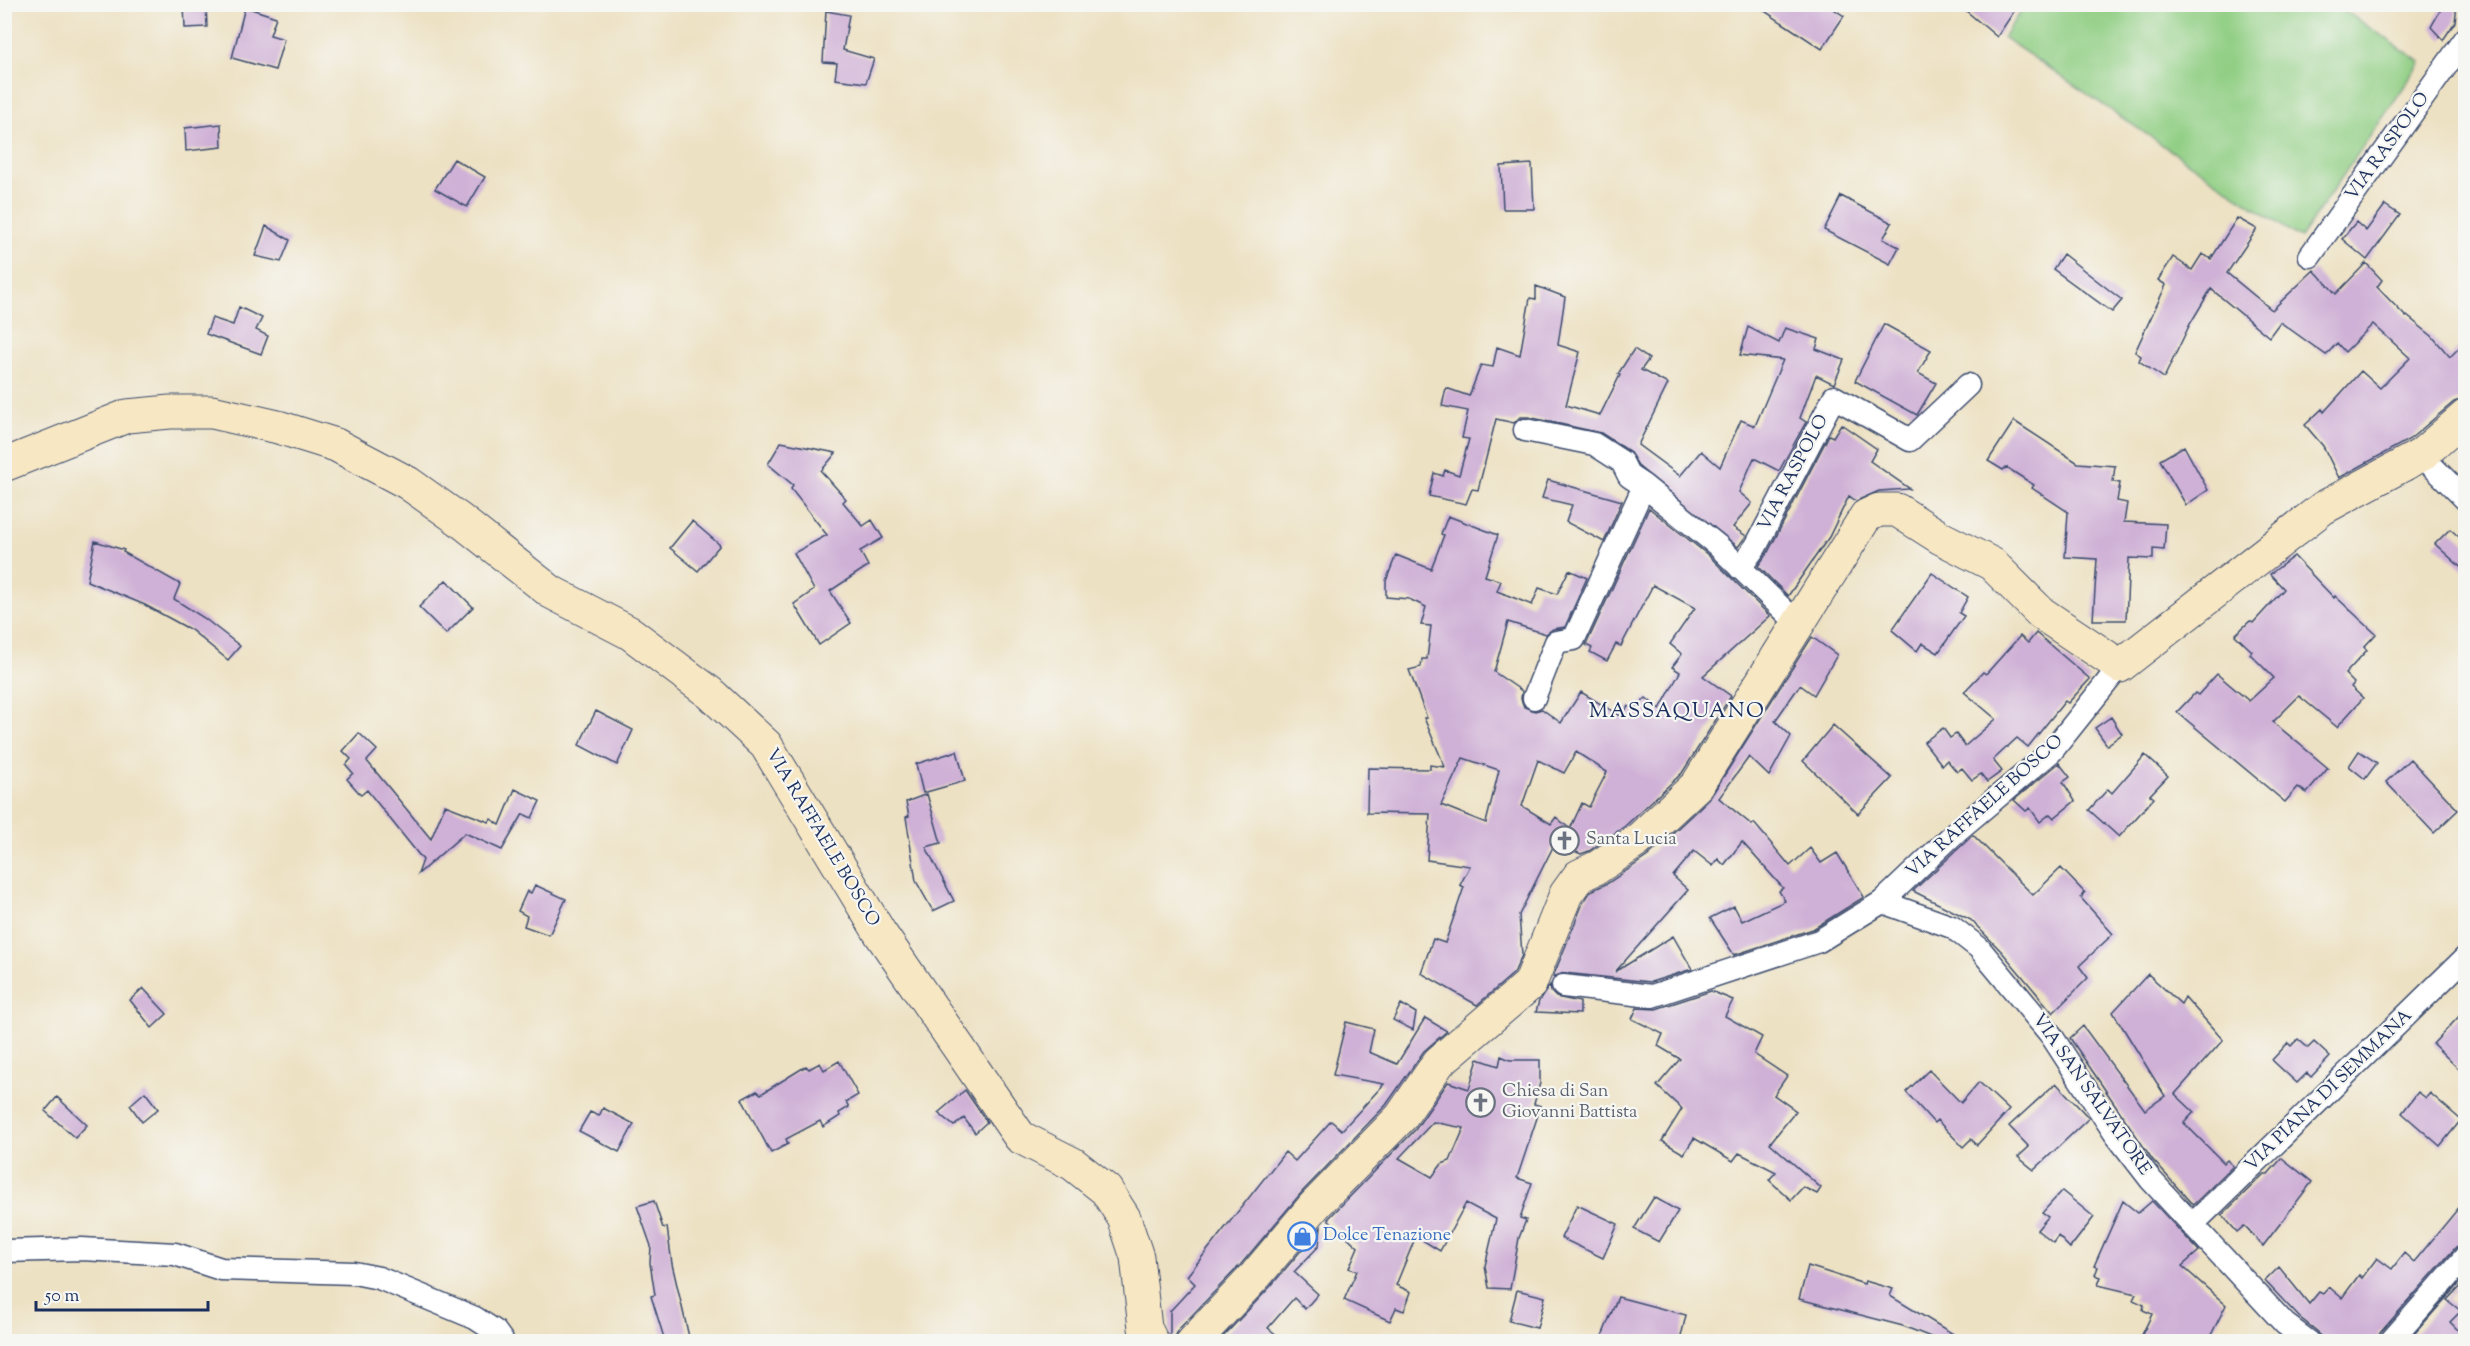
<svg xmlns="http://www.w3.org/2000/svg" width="2470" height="1346" viewBox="0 0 2470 1346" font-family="'Sorts Mill Goudy',serif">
<rect width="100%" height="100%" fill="#f6f6f2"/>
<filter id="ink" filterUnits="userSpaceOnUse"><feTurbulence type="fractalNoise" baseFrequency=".0167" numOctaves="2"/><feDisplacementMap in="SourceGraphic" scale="12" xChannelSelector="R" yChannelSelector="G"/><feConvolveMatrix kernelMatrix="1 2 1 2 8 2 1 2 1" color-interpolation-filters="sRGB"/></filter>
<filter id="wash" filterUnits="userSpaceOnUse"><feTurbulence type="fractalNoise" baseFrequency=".008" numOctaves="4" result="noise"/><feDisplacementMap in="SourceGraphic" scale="24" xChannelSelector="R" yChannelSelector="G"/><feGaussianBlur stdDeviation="1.35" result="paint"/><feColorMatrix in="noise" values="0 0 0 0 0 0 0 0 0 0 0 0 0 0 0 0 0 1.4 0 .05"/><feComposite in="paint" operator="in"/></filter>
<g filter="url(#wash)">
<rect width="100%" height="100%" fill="#ede1c3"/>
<path fill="#92cf85" stroke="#567f72" stroke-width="1.5" d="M2025,5h311l85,57 -121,176 -297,-201z"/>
<g id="blocks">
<path fill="#cfb0d6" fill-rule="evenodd" d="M184,4h22l1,23 -22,1z
M1754,4h72l18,12 -22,33z
M1958,4h61l-22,33z
M2444,4h13l-2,18 -12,18 -12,-13z
M245,7l31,10 -6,18 14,4 -9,31 -43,-12z
M826,11l23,4 -6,35 31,9 -8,24 -31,-4 2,-16 -14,-1z
M221,124l1,23 -36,4 -1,-23z
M454,159l31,18 -18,30 -32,-18z
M1532,164l2,45h-31l-2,-43z
M1841,196l51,27 -9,16 16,8 -9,17 -66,-34z
M2385,205l15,10 -33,45 -25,-21 14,-17 10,9z
M2237,218l20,11 -30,44 45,37 42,-40 22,24 30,-31 16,17 -5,7 29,30 1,-1 25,20 18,21 16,-16v57l-12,4 -44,37 -71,39 -16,-32 -18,-21 17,-16 2,3 37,-41 19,17 30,-30 -37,-34 -28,28 -8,-9 -11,12 -46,-33 -11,15 -58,-48 -21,35 -26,54 -25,-17 2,-5 -6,-4 31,-67 -8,-5 15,-23 19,13 10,-16 9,5z
M266,226l24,14 -9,22 -26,-6z
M2063,254l59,46 -10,12 -59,-43z
M1536,286l29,11 -7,48 22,7 -14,53 34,10 20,-40 -2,-1 16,-25 15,10 -8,11 27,14 -30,61 42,31 21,-25 19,16 21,-47 14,6 28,-66 -43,-5 8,-28 31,16 6,-15 34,11 -3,10 28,11 -10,24 -18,-9 -16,43 6,4 -27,49 -25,-13 -15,34 13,11 -19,24 13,9 -8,11 -99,-80 -10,-16 -28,-18 -73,-16h-8l-6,6 -18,-4 -18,71 -6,-1 -6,15 -37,-8 5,-23 9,3 2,-6 14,5 10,-36 -7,-1 6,-27 -26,-5 4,-18 23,8 12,-31 12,2 4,-20 23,8 10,-57 6,1z
M239,307l23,11 -6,12 12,6 -7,18 -55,-20 6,-16 21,7z
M1884,324l47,26 -13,23 18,10 -19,32 -62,-34z
M2014,421l64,42 37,3 -2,16 7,1 -3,18 10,2 -3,19 42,2 -2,26 -11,-1v10l-24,-1 -3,62h-33l4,-61 -32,-2 3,-45 -36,-24 2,-3 -28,-18 -3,3 -15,-9z
M1841,424l36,25 -7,12 40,28 -31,2 -23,10 -7,-5 -20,41 -41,59 -30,-30 10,-14 61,-117 4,2z
M781,442l55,11 -15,18 25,28 -3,3 20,24 9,-6 11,18 -23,13 8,15 -38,25 21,32 -32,22 -25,-41 20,-14 -20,-37 33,-18 -36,-46 2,-4 -25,-21z
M2184,446l24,44 -22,15 -26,-45z
M1548,480l74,21 -18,41 -38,-20 6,-17 -30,-7z
M1649,508l59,47 62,61 -67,60 28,20 -49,77 -57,53 -36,25 -8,3 -26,-11 -36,72 3,40 -8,18 -37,32 -56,-32 12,-34 12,4 19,-56 -4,-2 10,-19 -43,-6 3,-46 -63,-1 1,-45 62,1v-4l15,2 -21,-49h3l-18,-48 12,-3 1,-8h5l4,-33 -10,-1 5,-18 -17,-8 -23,-2v-16l10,-26 35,14 13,-34 -3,-1 7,-18 50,19 -13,41 16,5 -4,10 35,14 7,-17 18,6 12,-24 18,8 -22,49 -12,2 -7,5 -38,-12 -14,50 28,19 -1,8 3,8 11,4 7,-2 19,14 20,-31 41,25 6,-11 6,4 12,-12 14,11 20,-37 -8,-5 10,-13 -12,-10 25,-36 -42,-23 -32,61 -5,-2 -9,17 -17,-9 2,-4 -6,-3zM1576,752l31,20 -18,35 -7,-4 -12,26 -14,-12 -5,7 -29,-18 16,-46 26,13zM1463,758l36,12 -13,53 -45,-18z
M692,521l28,24 -22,26 -28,-23z
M2450,529l16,14v29l-31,-28z
M95,541l29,9 -1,2 57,32 -6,15 30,19 36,28 -12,14 -37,-30 -46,-25 -58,-24z
M2294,556l40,42 1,-2 41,38 -12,13 3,3 -22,24 9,9 -3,4 12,11 -26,29 -38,-31 -26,26 55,46 -21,25 -9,-6 -13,15 -108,-90 18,-19 3,2 19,-21 32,27 25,-23 -24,-24 2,-3 -17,-16 15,-14 3,2 31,-34 -14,-15z
M1932,573l36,24 -9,16 5,3 -26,37 -16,-10 -5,8 -25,-21z
M446,580l27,27 -27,27 -27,-27z
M2036,633l54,46 -22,24 -3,-2 -37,46 -11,-9 -24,22 9,11 -15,11 -6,-8 -9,6 -10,-12 -5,4 -10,-12 -5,5 -18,-23 19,-14 7,10 6,-4 9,12 31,-27 -32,-27 19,-20 3,2 34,-38 8,7z
M1812,637l25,18 -23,40 -14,-10 -25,36 16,15 -22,40 -20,-19 -30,41 33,27 2,-2 36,43 20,-18 11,15 16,-10 27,44 -51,32 -79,26 -24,-37 24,-12 8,15 43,-20 -6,-10 4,-3 -41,-46 -18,23 -6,-6 -5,7 -19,-15 -21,25 15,14 -73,82 58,-36 19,33 -41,13 -87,-9 -11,4 30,-74 8,-12 17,-8 40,-27 62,-58z
M596,711l37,19 -16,35 -38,-20z
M2111,717l11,17 -15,11 -12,-17z
M1833,725l59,53 -34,36 -55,-53z
M359,733l18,17 -10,11 64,78 14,-34 44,17 2,-3 9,6 15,-36 25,12 -8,17 -9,-4 -21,36 -37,-17 -47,41 5,-14 -56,-70 -6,5 -14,-16 6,-6 -7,-8 5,-6 -8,-8z
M957,751l8,30 -42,12 -7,-29z
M2359,751l18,12 -12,16 -16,-13z
M2145,755l23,21 -18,19 4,3 -35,39 -30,-27 19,-21 4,4z
M2410,759l48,51 -24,23 -48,-51z
M2059,763l11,14 -7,5 12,19 -21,17 -4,-4 -10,8 -10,-14 -4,3 -12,-11z
M927,794l14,49 -15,4 28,54 -21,10 -17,-30 -10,-64 3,-1 -3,-14z
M1973,835l60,60 28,-27 24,25 -4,5 32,36 -34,32 9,12 -35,35 -51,-61 -31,-32 -58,-29z
M535,885l31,14 -17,36 -25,-9 3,-10 -9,-5 9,-20 4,2z
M2148,974l33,30 4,-7 38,43 -48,54 19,18 -10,11 40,40 3,-3 6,6 -40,39 -41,-46 -82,-121 13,-12 62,84 20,-14 -52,-84z
M1550,985l1,7 5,5 24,5v12l-44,-2 3,-11z
M143,988l24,26 -15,14 -22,-28z
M1711,991l22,9 -8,16 37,21 -8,17 33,22 -13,19 22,16 -26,32 51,45 -4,6 -14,-7 -12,13 -22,-20 7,-8 -37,-19 -6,8 -39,-23 -10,16 -22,-13 20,-32 -25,-23 23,-27 -22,-13 5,-12 -31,-15 5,-11 19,1z
M1401,1004l15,9 -3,17 -20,-10z
M2466,1009v67l-33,-32z
M1425,1018l22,13 -23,20 -38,54 -84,87 -60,71 -63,66 -4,8 -5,1v-27l25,-27 -8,-8 98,-124 10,9 36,-40 11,9 42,-46 -51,-9 13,-53 28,7 -5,23 28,12z
M2298,1039l10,9 6,-6 16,15 -19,20 -4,-4 -10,10 -25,-23 16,-17 3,3z
M1501,1056l9,4h30v23l-6,21 7,2 -24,72 15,5 -12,35 6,2 -7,18 -9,51 -21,-1 -4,-22 11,-47 -30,-16 -26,48 -24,-15 -20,49 15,7 -7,19 -8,-3 -6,13 -46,-21 13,-29 -8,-3 9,-21 -30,-28 87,-89 33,-48 21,7 9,-30 21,7zM1433,1122l31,6 -14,33 -8,3 -10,13 -33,-19z
M839,1061l19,34 -12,7 3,5 -10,6 1,3 -17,11 -3,-6 -34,18 2,5 -17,9 -29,-54 15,-8 4,3 45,-28 3,3 11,-6 4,7z
M1929,1070l32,33 18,-21 30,28 -32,35 -6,-6 -8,8 -26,-27 -3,3 -28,-31z
M2056,1083l33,35 -55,52 -16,-13 11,-10 -20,-21z
M965,1090l22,32 -12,11 -11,-15 -10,8 -16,-13z
M145,1092l13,17 -16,13 -12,-17z
M2418,1092l8,6 4,-5 31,27 -21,26 -38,-33z
M57,1097l30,28 -12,13 -30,-27z
M603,1108l31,16 -15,28 -40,-21 11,-19 9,4z
M2282,1158l30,24 -49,64 -19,-20 -7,6 -15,-17 42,-41h4z
M2062,1191l32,26 -24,31 -12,-12 -5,7 -16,-13 11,-13 -6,-4z
M1654,1197l24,14 -19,31 -25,-13z
M2466,1199v44l-10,4 -76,86 -3,8h-47l-2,-2 -6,2 -4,-9 -19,-15 -34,-36 14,-14 30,37 10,-12 4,2 6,-7 13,11 17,-23 3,3 15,-20 15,11 12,-16 10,9z
M654,1201l9,27 4,-1 5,37 18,77h-25l-14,-45 4,-1 -5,-32 1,-17 -14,-40z
M2123,1201l15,12 14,-12 47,50 -17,15 44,39 -18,36h-69l13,-27 -9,-4 1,-5 -11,-5 3,-6 -38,-9 3,-8 -6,-2 3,-8 -4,-1z
M1577,1205l41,19 -15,34 -42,-20z
M1321,1227l-2,19 -25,26 24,22 -13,15 -11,-11 -26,30 16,13h-65l51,-54z
M1808,1266l56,18 1,-3 28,8 -3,7 68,41 -3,4h-14l-38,-15 -104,-27z
M2462,1280l2,2 -17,18 14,11 -11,11 16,16v3h-58z
M1517,1290l28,7 -8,31 -28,-7z
M1618,1297l68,18 -6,26h-80z"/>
</g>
</g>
<g filter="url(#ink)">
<use href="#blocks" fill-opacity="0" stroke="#3a4a6d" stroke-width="1.5"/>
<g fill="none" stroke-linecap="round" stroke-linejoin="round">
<defs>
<path id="street" d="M2310,256l156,-218
M1525,430l69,14 28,18 7,14 15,10
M2421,455l45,45
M1740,568l16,-22 78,-149 76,43 58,-55
M1534,698l22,-56 18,-3 70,-153 73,59 80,78
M1882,902l70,25 27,21 72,87 63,97 37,48 134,144 24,18
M1563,986l89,10 167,-55 63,-39 76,-72 94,-79 68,-85
M2192,1225l274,-268
M4,1251l78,-2 93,5 46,15 133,4 25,5 96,40 20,13 8,11
M2390,1342l76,-86"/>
<path id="secondary" d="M4,465l123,-49 43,-4h42l66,15 58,18 72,38 52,37 91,72 79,41 80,60 56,52 114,188 140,204 53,27 33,26 18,28 13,39 8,71 7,14
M1193,1342l63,-67 59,-70 86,-88 38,-55 91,-78 36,-90 13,-18 19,-9 39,-26 60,-56 169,-269 13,-6h18l44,28 51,26 49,49 79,53 203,-158 98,-53 45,-39"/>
</defs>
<use href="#street" stroke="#3a4a6d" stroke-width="25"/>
<use href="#secondary" stroke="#3a4a6d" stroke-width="35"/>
<use href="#street" stroke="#fff" stroke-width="22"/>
<use href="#secondary" stroke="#f8e7c3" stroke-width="33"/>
</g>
</g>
<defs>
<symbol id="church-ring" viewBox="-11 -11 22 22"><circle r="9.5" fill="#f6f6f2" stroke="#6b7280" stroke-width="1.5"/><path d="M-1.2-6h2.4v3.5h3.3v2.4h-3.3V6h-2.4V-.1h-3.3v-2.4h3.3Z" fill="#6b7280"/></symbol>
<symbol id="shop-ring" viewBox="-11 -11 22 22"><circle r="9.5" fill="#f6f6f2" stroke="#3f7fe0" stroke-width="1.5"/><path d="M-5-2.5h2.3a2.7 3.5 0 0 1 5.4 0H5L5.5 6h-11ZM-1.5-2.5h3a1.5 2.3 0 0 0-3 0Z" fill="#3f7fe0"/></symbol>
</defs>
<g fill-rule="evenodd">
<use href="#church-ring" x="1548" y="824" width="33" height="33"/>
<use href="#church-ring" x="1464" y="1086" width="33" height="33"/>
<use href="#shop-ring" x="1286" y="1220" width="33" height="33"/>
</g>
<g text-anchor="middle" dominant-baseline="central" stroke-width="4.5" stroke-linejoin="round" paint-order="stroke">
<g font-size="18" fill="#1b2f5e" stroke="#f6f6f2">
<text transform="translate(2388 147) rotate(-54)">VIA RASPOLO</text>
<text transform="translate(1794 473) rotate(-62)">VIA RASPOLO</text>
<text transform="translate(1985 807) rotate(-42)">VIA RAFFAELE BOSCO</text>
<text transform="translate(822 838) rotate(59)">VIA RAFFAELE BOSCO</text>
<text transform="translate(2329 1091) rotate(-44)">VIA PIANA DI SEMMANA</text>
<text transform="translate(2091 1095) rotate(55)">VIA SAN SALVATORE</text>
</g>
<g font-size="18" fill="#5b616d" stroke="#f6f6f2" text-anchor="start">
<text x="1586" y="840">Santa Lucia</text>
<text x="1502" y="1092">Chiesa di San<tspan x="1502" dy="21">Giovanni Battista</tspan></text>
</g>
<g font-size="18" fill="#366cbe" stroke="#f6f6f2" text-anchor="start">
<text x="1323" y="1236">Dolce Tenazione</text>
</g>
<g font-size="21" letter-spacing="1.5" fill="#1b2f5e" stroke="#f6f6f2">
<text x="1677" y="712">MASSAQUANO</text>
</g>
</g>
<rect width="2470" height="1346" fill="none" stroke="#f6f6f2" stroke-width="24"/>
<path d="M36 1301v9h172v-9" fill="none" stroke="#1b2f5e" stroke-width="3"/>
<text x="45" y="1301" font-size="18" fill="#1b2f5e" stroke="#f6f6f2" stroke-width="4.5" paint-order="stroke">50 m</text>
</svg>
